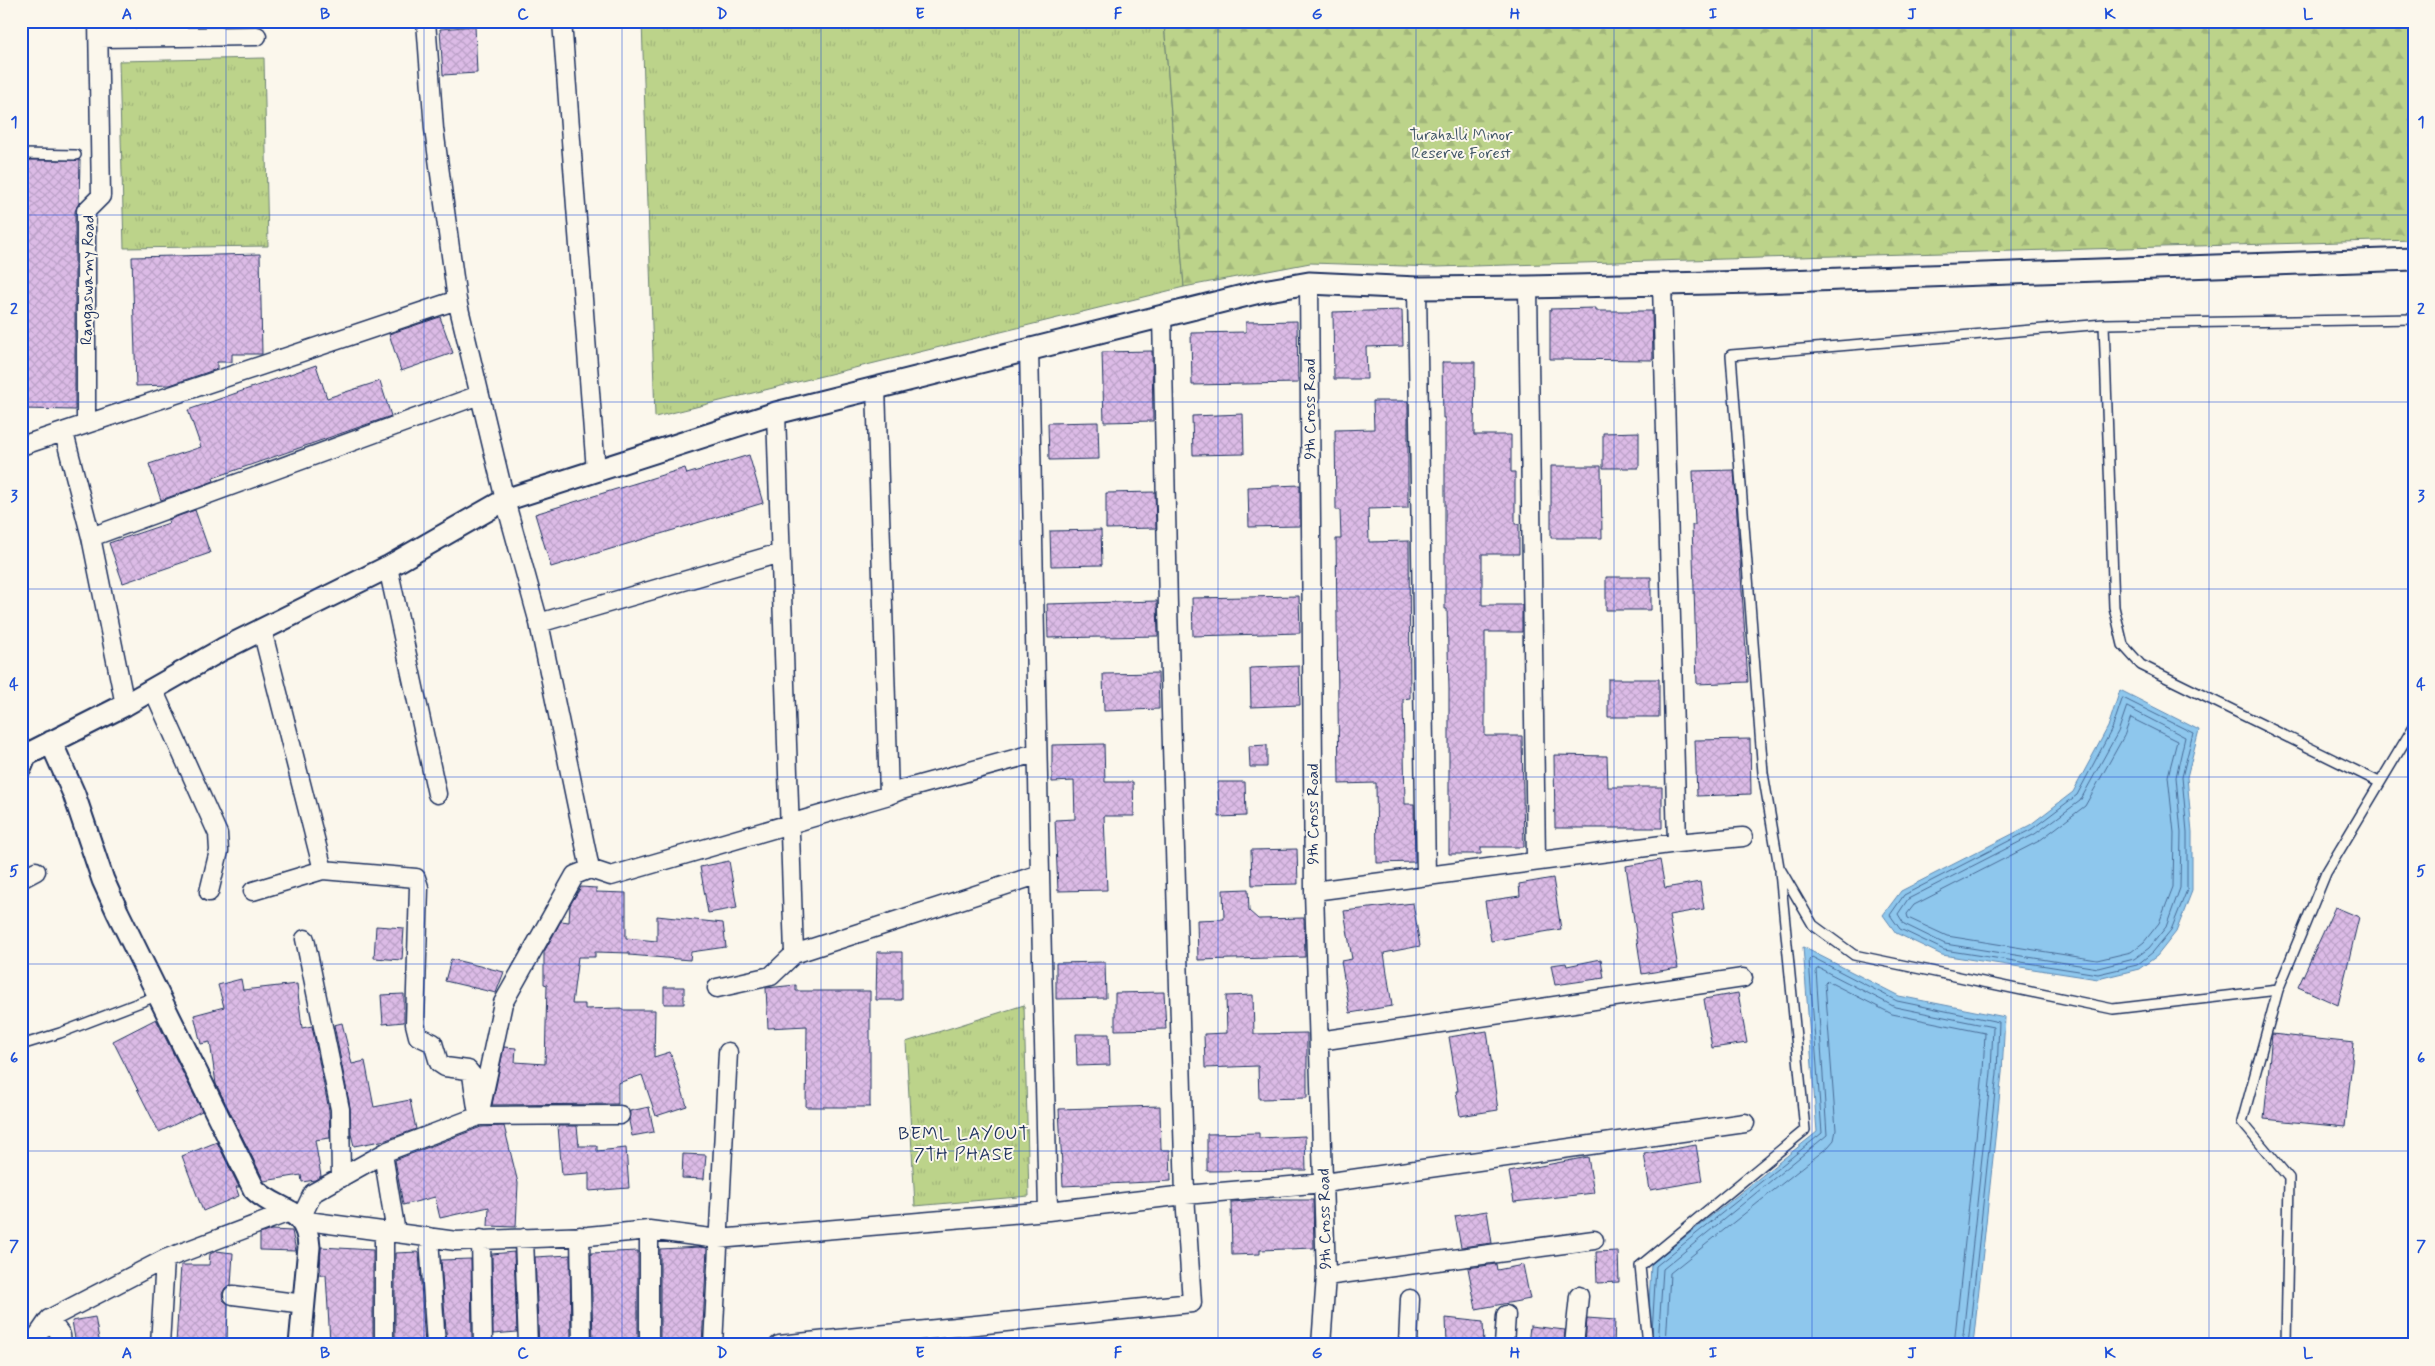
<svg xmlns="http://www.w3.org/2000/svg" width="2435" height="1366" viewBox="0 0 2435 1366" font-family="Mynerve,sans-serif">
<defs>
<pattern id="grass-tufts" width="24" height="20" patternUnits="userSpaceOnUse" patternTransform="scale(1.25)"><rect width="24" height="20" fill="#bcd38a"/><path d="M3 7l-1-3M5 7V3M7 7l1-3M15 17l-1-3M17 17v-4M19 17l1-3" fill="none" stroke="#a1b57a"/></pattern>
<pattern id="forest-firs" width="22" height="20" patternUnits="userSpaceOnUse" patternTransform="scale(1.25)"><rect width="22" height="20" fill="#bcd38a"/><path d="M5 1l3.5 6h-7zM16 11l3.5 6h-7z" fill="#a1b57a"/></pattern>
<pattern id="building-cross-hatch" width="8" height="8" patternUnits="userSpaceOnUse" patternTransform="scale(1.25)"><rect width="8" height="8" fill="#dcbbe6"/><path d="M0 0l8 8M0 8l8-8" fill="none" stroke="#bca1c8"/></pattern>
</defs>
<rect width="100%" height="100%" fill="#fbf7ec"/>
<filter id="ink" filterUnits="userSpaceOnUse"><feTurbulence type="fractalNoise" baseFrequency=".02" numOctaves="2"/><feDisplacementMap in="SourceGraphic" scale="10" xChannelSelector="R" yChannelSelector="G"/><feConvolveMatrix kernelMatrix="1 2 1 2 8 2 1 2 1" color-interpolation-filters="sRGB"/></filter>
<g filter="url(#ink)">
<path fill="url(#grass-tufts)" stroke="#6c8174" d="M642,21h522l20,266 -529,130z
M264,58l4,188 -144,2 -5,-187z
M1024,1005l5,191 -114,10 -9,-164z"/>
<path fill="url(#forest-firs)" stroke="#6c8174" d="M1164,21h1250v219l-978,27 -126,-4 -126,24z"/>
<path fill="#8ec7ed" stroke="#608ab4" d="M2120,690l79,40 -12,47 5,55v59l-16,41 -19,24 -18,13 -41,10 -156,-24 -46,-22 -13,-18 18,-24 129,-66 43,-33 35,-65z
M1803,947l96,49 106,21 -3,56 -29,272h-326l4,-81 166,-132z"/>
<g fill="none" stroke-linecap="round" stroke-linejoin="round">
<path stroke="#496c97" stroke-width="1" d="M2123,698l70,35 -11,44 5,55v58l-16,40 -18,22 -16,13 -39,9 -154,-24 -44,-21 -10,-14 14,-20 128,-66 45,-34 35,-66z
M2127,707l58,30 -9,40 5,56 -1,55 -14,39 -17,21 -15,11 -36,9 -153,-24 -41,-20 -6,-10 10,-15 127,-65 45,-33 38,-69z
M2131,718l46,23 -9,35 6,57 -1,54 -14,36 -15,19 -13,10 -34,8 -150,-24 -39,-18 -1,-4 7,-9 125,-64 46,-35 39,-70z
M1652,1333l4,-67 166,-133 -13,-173 3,-3 85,44 102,21 -2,51 -29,272
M1658,1345l5,-76 164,-134 -11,-165 3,-2 76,39 98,20 -2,45 -29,273
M1666,1345l4,-72 158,-126 6,-7 2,-10 -11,-147 2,-2 65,33 93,19 -2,39 -29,273"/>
</g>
<path fill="url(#building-cross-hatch)" stroke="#1b2f5e" d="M475,26l2,47 -34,2 -3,-46z
M21,160h59l-1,43 -4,8v199l-54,-1z
M260,254l2,100h-30v8h-15v7l-47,16 -34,1 -4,-129z
M1596,308v3h56l1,49 -103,-1v-50z
M1402,310l1,36 -37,1 1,32h-33l-1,-67z
M440,317l13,36 -52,18 -12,-37z
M1297,321l1,62 -106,2 -1,-52 55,-1v-10z
M1152,351l1,70 -49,1 -2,-70z
M1442,362h33l-1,73h37v37h4v52h4v30h-37v51h40v27h-37v104h37l2,111h-43v7h-32v-165l-2,-80h-2v-191h-2z
M316,365l11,33 53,-17 11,35 -178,62 1,3 -53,19 -12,-36 52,-17 -13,-37z
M1373,401h35v107l-40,1 1,33 40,-1 1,157 -7,1 2,105h9l1,58 -38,1 -1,-80 -37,1 -3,-245h5l-1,-29h-4l-1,-80 39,-1z
M1243,414l1,40 -51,1 -1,-39z
M1098,422l1,37 -50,1 -1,-37z
M1639,432v36h-36v-35z
M749,455l14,48 -212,64 -16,-53 150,-46 2,6z
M1551,466h50l1,72h-51z
M1734,470l14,212 -51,2 -5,-159h3l-2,-54z
M1300,485v41l-51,1 -1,-40z
M1155,492l1,36 -50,1v-36z
M195,510l15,43 -87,30 -14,-40 60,-20 -1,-3z
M1101,530l1,35 -51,1 -1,-35z
M1606,577h45v33h-45z
M1299,596l1,37 -107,3 -1,-38z
M1157,601l1,35 -110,2 -1,-34z
M1299,666l1,39 -49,2 -1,-39z
M1158,673l1,36 -55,2 -1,-37z
M1608,679h51v38h-51z
M1750,739l1,55 -54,2 -2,-56z
M1104,744l1,38h28l1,34h-30l3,74 -49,1 -3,-71 20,-1 -1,-38 -22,1v-37z
M1267,745v22h-17l-1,-21z
M1554,755l53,1 1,31h54v41h-107z
M1218,782h27l1,34 -27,1z
M1297,849l1,35 -46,1 -1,-35z
M1660,860l5,28 35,-6 4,27 -35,6 9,53 -36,6 -16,-108z
M729,861l8,47 -29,5 -8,-46z
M1553,878l8,51 -70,12 -6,-40 35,-5 -1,-12z
M581,887l15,1v4l30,1v45l31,3v-25l66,7 3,24 -35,5 -1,8 -61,-5v-2l-34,-1v5h-17l-6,47h13v5l36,-1 1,2h33l-1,47 16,-5 17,54 -31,10 -14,-41 -24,8v21l-126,1 12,-58 12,1 -1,14 30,2 2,-79 -3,-1v-32l17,-31 8,1 1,-17z
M1248,889l1,22 9,8 46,-1 1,39 -107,3 -1,-40 27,-1 -1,-29z
M1413,903l7,43 -36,7 8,53 -42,7 -9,-52 11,-2 -8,-48z
M2335,907l24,10 -21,88 -40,-18z
M376,926l28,2 -2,32 -28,-2z
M877,952h25v48h-26z
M451,959l53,13 -8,21 -51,-12z
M1601,959l3,19 -49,7 -4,-20 15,-2 1,3z
M1105,962l1,36 -50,1v-36z
M241,979l2,11 54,-6 5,44 10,-2 17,84 1,28 -15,2 6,36 -6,4 -13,2 -1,-7 -37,6 -48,-97 -6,-42 -9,2 -7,-29 30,-8 -6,-22z
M796,985v6h74v116h-64l1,-81 -39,2 -2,-40z
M664,987h20v17h-20z
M1164,992l2,37 -51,1v-37z
M1738,993l9,50 -35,5 -8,-49z
M404,994v28l-21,2 -2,-29z
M1253,995l1,39 53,-1v65l-48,1 -1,-33 -53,2 -1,-34 23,-1 -1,-37z
M156,1019l46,92 -43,21 -46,-91z
M342,1023l10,41 13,-3 9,46 36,-7 6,29 -30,11 -32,6 -3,-12 -1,-27 -16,-82z
M1487,1031l11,79 -38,6 -4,-25h2l-9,-54z
M1076,1034h33l1,31 -33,1z
M2272,1034l82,9 -9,84 -81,-8z
M1160,1106l1,44h9l1,31 -108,5 -4,-77z
M649,1107l5,25 -22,4 -3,-15 1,-10z
M504,1126l14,57 -2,44 -28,-1 1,-19 -49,11 -5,-21 -32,8 -8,-45 86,-33z
M558,1126h19l2,20h18v5l29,-3 3,40 -40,3v-18l-27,2z
M1259,1133v5l46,-2 1,34 -99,1v-37z
M217,1142l22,45h-3l3,9 -36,15 -21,-55z
M1696,1145l6,36 -52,9 -6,-36z
M683,1154l23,1 -2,24 -22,-1z
M1588,1157l6,36 -80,9 -5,-30z
M1265,1200h48l1,48 -54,2v4l-28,1 -1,-53z
M1487,1211l5,32 -31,4 -6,-31z
M271,1230l21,1 4,20 -36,-1v-16z
M321,1247l52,3v92l-30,2 -1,-2h-12l-4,-67h-6z
M700,1247l7,1 -5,97h-42v-96z
M216,1251l17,2 -2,32 -6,3 -3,6 1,6 5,4 -1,40 -51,-1 5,-78h28l1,-11z
M638,1251v94h-45l-2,-92z
M1618,1251l1,31 -22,1 -1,-31z
M419,1252l6,93h-30v-92z
M514,1252l3,80 -24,2 -1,-80z
M570,1255l1,90h-32l-4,-88z
M471,1259l1,85 -25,1 -6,-85z
M1496,1264l1,6 26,-5 7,34 -54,10 -8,-41z
M95,1317l5,28h-24l-4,-24z
M1446,1318l37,4 1,23h-37z
M1587,1318l28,2 -1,25h-29z
M1530,1326l35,4 -1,15h-36z"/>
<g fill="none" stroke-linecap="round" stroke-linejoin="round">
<defs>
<path id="service" d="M21,154l55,1
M2414,319l-310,5 -373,31 32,418 16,94 34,58 41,30 259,54 165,-19 48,-117 88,-147
M2104,324l10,283 9,38 18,20 238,117
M2278,990l-36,132 47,56 -3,167
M21,1045l39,-12 99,-38
M1648,1345l-8,-79 165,-136 -25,-258"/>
<path id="minor" d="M426,21l8,108 23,171 48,200 34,123 51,246
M562,21l34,450
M99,38l158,-2
M1309,283l5,608 12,385 -5,69
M1528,287l8,573
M1417,288l9,588
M876,387l13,408
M776,413l18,541 246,-80 -11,-526
M86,424v-213l15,-15 -3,-175
M64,433l27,104 34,168
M21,446l436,-146
M91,537l388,-142
M388,567l49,227
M539,623l241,-70
M153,689l65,145 1,17 -10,41
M1677,843l66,-6
M323,870l93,8 3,9 -4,137 3,12 15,7 6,20 6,4 23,3 4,5 5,33
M1040,874l8,337
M21,879l15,-8
M253,891l70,-21 -61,-240
M1314,891l363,-48 -15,-559
M305,939l35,170 1,69
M717,988l54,-12 23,-22
M1319,1041l424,-63
M620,1115l-141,1 -91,35 -75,42 -13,27 156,21 132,-5 61,-6 69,9 330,-28 137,-16 139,-12 421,-60
M479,1116l24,-113 72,-128 15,-6 21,7 278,-81 12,-5 135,-37
M383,1154l13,79
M649,1230v115
M384,1231v114
M580,1236l2,109
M429,1237l7,108
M524,1238l4,107
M481,1239l2,106
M1326,1276l268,-36
M233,1295l71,9
M49,1319l12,16 1,10
M31,1345l18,-26 116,-60 127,-48
M160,1345l5,-86
M713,1345l15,-293
M779,1345l413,-42 -7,-108 -17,-588 -6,-292
M1408,1345l2,-46
M1504,1345l2,-30
M1574,1345l5,-49"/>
<path id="tertiary" d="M51,742l23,52 29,86 15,33 136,276c23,24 53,16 55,58l-9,98
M21,767l5,-12 99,-50 98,-56 165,-82 117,-67 271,-87 487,-122 46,-8 108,5 111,-1 228,-5 658,-23"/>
</defs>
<use href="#service" stroke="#1b2f5e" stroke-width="12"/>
<use href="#minor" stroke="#1b2f5e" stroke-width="21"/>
<use href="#tertiary" stroke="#1b2f5e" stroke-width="25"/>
<use href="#service" stroke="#fbf7ec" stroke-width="9"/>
<use href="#minor" stroke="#fbf7ec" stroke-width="18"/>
<use href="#tertiary" stroke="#fbf7ec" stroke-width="21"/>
</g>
</g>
<path fill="none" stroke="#1d4ed8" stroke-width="1" stroke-opacity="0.55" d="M226,21v1324M424,21v1324M622,21v1324M821,21v1324M1019,21v1324M1218,21v1324M1416,21v1324M1614,21v1324M1812,21v1324M2011,21v1324M2209,21v1324M21,215h2393M21,402h2393M21,589h2393M21,777h2393M21,964h2393M21,1151h2393"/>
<g text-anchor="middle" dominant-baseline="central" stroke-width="4" stroke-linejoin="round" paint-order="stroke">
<g font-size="16" fill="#435869" stroke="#fbf7ec">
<text x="1461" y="135">Turahalli Minor<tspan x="1461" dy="18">Reserve Forest</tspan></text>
</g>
<g font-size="16" fill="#1b2f5e" stroke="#fbf7ec">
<text transform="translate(88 280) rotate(-89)">Rangaswamy Road</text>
<text transform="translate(1310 409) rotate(-90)">9th Cross Road</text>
<text transform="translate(1313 814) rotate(-90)">9th Cross Road</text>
<text transform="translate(1325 1219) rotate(-91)">9th Cross Road</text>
</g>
<g font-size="18" letter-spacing="1" fill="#1b2f5e" stroke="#fbf7ec">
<text x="964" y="1134">BEML LAYOUT<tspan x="964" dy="21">7TH PHASE</tspan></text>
</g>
</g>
<rect width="2435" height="1366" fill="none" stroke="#fbf7ec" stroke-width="55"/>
<rect x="28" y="28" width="2380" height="1310" fill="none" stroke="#1d4ed8" stroke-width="2"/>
<g font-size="16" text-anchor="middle" font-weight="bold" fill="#1d4ed8">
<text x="127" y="19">A</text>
<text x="325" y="19">B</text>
<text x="523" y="19">C</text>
<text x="722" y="19">D</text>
<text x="920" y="19">E</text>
<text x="1118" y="19">F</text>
<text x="1317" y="19">G</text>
<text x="1515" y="19">H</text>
<text x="1713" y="19">I</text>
<text x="1912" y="19">J</text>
<text x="2110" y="19">K</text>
<text x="2308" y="19">L</text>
<text x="14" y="127">1</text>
<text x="2421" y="127">1</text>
<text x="14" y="314">2</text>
<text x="2421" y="314">2</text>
<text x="14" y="501">3</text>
<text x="2421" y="501">3</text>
<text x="14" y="689">4</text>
<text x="2421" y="689">4</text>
<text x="14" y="876">5</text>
<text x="2421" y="876">5</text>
<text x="14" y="1063">6</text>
<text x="2421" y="1063">6</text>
<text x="14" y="1251">7</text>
<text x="2421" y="1251">7</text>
<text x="127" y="1358">A</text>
<text x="325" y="1358">B</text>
<text x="523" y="1358">C</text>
<text x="722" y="1358">D</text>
<text x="920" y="1358">E</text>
<text x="1118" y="1358">F</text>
<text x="1317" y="1358">G</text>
<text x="1515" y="1358">H</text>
<text x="1713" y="1358">I</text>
<text x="1912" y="1358">J</text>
<text x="2110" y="1358">K</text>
<text x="2308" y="1358">L</text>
</g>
</svg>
